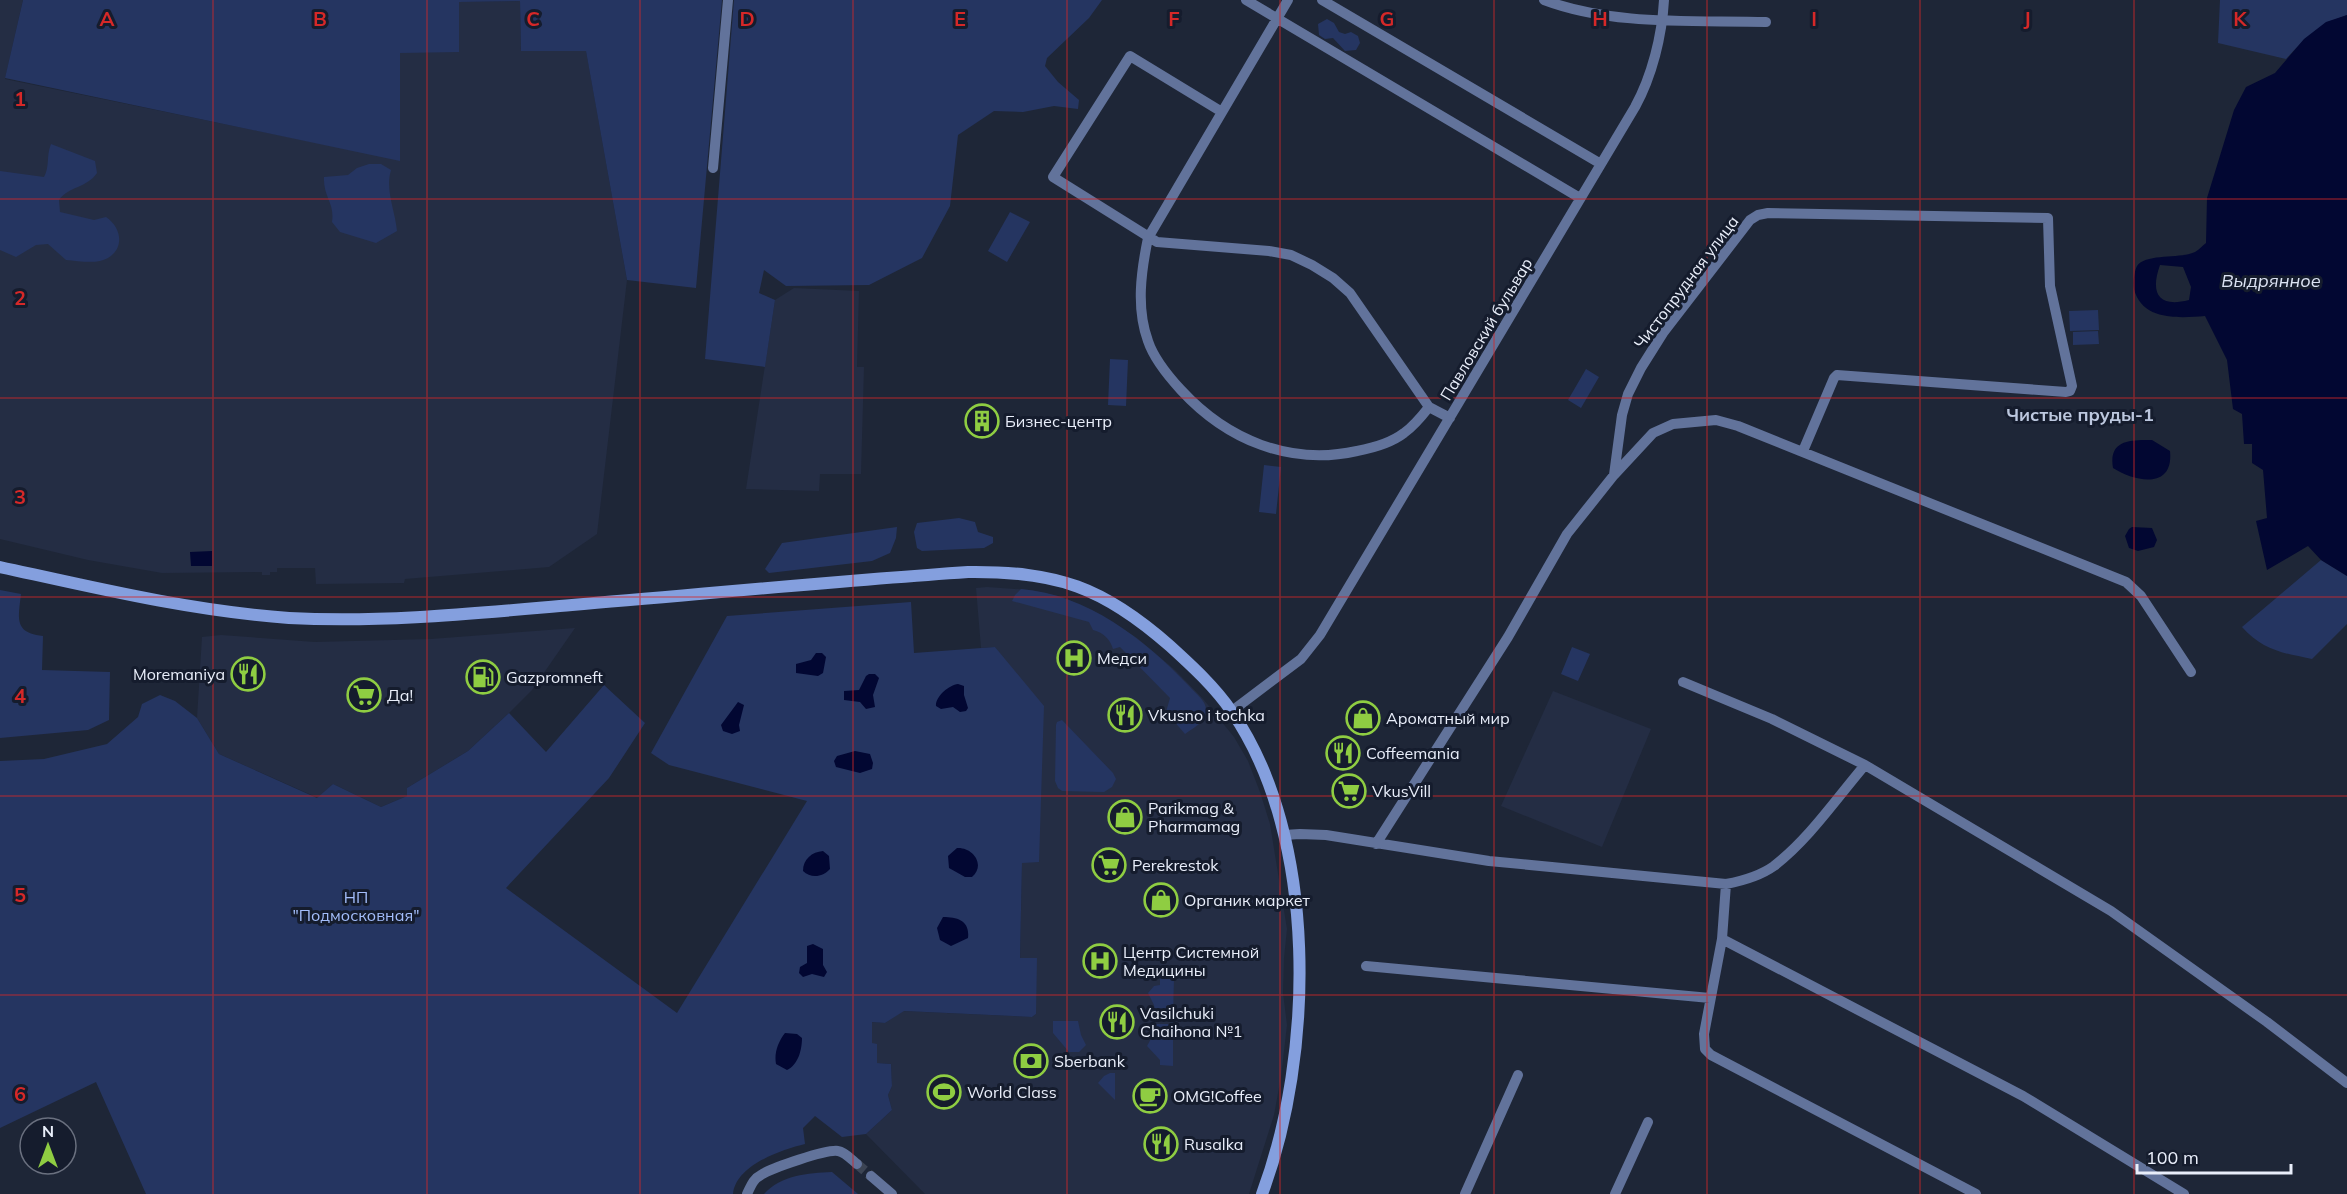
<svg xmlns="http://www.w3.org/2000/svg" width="2347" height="1194" viewBox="0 0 2347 1194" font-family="Mulish,sans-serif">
<rect width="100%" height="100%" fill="#1e2637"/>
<path fill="#242d44" d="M0,0h23l-18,79 395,81v-107l59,-51 61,-1 1,50 65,-1 41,230 -30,254 -48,33 -144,12 -1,4 -88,1 -1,-16h-38v4h-7v3h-8v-3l-100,1 -74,-13 -88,-21z
M794,288l65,3 -2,76h7l-3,107h-41l-1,17 -73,-2 29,-189z
M987,587l43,3 33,7 39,19 35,22 38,32 29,30 30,37 14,24 12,31 10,32 17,105 -3,29 -1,35 4,32 -6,52 -7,38 -25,79h-324l-59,-60 26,-24 -4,-15 4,-9 -1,-22 -14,-1v-19h-5v-22l13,1 18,-12 129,6 4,-3v-56h-16l2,-96h17l-36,-204 -8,-11 -14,1 -5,-60z
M575,628l-43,62 -23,23 -41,38 -61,37v8l-26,11 -48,-23 -15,14 -99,-44 -22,-36 5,-81 19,-2 94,7 116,-3z
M1553,691l98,38 -49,118 -101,-41z"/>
<path fill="#253561" d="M23,0h699l-26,288 -69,-8 -41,-229h-65l-1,-50 -61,1v50l-59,1v108l-395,-83z
M734,0h368l-13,18 -42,40 -2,8 13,16 21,18 -1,9 -24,-3 -31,6 -29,-1 -36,24 -8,71 -28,52 -53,27 -83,1 -22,-16 -5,23 16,7 -10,67 -60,-8z
M2220,0h127v15c-28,10 -42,23 -61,44l-68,-16z
M1327,19l7,4 5,9 6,2 6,-2 7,4 2,7 -4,7 -11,1 -12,-13 -8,1 -6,-4 -1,-11z
M51,144l44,17 2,12c-10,15 -28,13 -38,27l1,12 34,8 12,-3c19,13 18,38 -6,44 -10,2 -23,0 -34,-1l-18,-16 -12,1 -20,12 -16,-7v-79l44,6c6,-11 2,-21 7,-33z
M369,164h12l10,6c-6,20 4,40 6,61l-21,12 -36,-11 -8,-10c3,-19 -9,-25 -8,-45l24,-2 9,-7z
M1010,212l20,10 -23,40 -19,-11z
M2098,310l1,20 -29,1 -1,-20z
M2098,331l1,13 -26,1v-13z
M1110,359l18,1 -2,46 -18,-1z
M1586,369l13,8 -18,31 -13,-8z
M1264,465l17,2 -5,47 -17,-2z
M959,518l16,4 3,10 15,5v6l-9,5 -62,3 -5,-3 -3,-16 3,-9z
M897,527l-1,11 -6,15 -18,8 -103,12 -4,-4 17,-26z
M2321,560l26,16v48l-35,35c-30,-6 -49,-9 -70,-32z
M1021,589c65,5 124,50 168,97 6,7 18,15 17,25 -1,12 -13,17 -21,23l-19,-22 4,-14 -50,-51 -7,2c-3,-10 -9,-16 -20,-19l-4,-8 -77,-21 3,-6z
M0,590l21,4c-3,25 -7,39 22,42l-1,34 68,2 -1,48 -21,10 -88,8z
M911,602l3,51 81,-6 49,59 -5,156 -17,1 -2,95h17l-1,56 -4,3 -128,-6 -19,12 -13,-1v21l5,1v19l14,1 1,22 -4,9 4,15 -26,24 -24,3 -27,-21 -12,12 2,16c-24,6 -69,21 -72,50h-587l-50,-112 -96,46v-367l44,-2 63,-15 31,-27 4,-13 18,-9 15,6 22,17 22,36 98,44 16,-14 48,23 26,-11v-8l61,-37 41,-38 37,39 58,-67 41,38 -36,55 -103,110 171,125 130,-212 -138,-36 -18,-12 76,-137z
M1572,647l18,7 -12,27 -17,-7z
M1062,720l51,53 3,6 -4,8 -8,5 -42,-1 -4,-3 -3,-7 1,-56 1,-3z
M1160,978h14l-1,38h-17l-2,-11 -6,-12 6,-7 6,-1z
M1053,1021h25l3,14 5,10 -7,7h-10l-16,-19z
M1156,1024h17v42l-13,-1v-5l-13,-14 6,-11z
M1110,1073h5v27l-17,-17 6,-7z
M832,1172l26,22h-94c17,-19 44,-21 68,-22z"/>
<path fill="#020732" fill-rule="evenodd" d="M2347,15v561l-26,-16 -13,-14 -41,24 -11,-49 11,-3 -4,-48 -11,-7v-19h-8l-2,-30 -9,-5 -6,-49 -22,-44c-26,2 -63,5 -71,-27 -1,-6 0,-17 3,-23 9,-13 44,-7 58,-14 4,-2 8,-7 11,-9l1,-45 27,-88 12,-23 29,-14 29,-34 22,-17zM2160,265l23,2 8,20 -2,13c-31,8 -39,-7 -29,-35z
M2152,440l18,11c4,39 -35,31 -57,17 -5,-29 19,-28 39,-28z
M2132,527l20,1 5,12 -3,7 -16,4 -9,-3 -4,-12 4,-7z
M212,551v15h-21l-1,-14z
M816,653h6l4,4 -3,16 -5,3 -22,-3v-9l15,-4z
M869,674h6l4,4 -6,17 2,12 -9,2 -6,-7 -16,-2v-9l15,-1 7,-14z
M958,684l6,2v9l4,13 -2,3 -6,1 -7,-5 -12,2 -5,-3c-1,-9 13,-21 22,-22z
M738,702l6,3 -5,20 1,6 -8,3 -9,-3 -2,-6z
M855,751l15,3 3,9 -1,6 -12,4 -24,-6 -2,-6 3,-5z
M957,848c16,-1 29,17 15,29h-7l-16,-9 -1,-12z
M823,851l6,5 1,13c-7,8 -19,10 -27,2 0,-12 9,-19 20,-20z
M943,917c15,0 27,4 25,21l-17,8 -11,-6 -3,-12z
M813,944l10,5v16l4,7 -3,5 -12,-3 -9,3 -4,-4 1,-6 7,-4v-17z
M785,1033l12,1 5,4c0,12 -4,27 -15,32l-11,-6c-2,-11 2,-22 9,-31z"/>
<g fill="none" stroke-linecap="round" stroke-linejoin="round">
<path stroke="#3c4454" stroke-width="10" stroke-dasharray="10 5" stroke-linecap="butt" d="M857,1164l14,12"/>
<path stroke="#62739b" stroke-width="10" d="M1246,0l334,198
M1288,0l-140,238c-7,34 -12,70 0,103 6,18 21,36 33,49 46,50 109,76 176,61 16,-3 34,-8 47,-18 10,-7 18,-17 25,-26
M1322,0l279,164
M1544,0c69,26 149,20 222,22
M1222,112l-92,-56 -77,121 104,65 112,9 22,4 21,10 21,13 17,15 79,114 21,11
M713,168l15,-168
M1614,475l8,-60 6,-21 13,-26 22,-35 87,-113 8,-5 10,-2 280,5 2,68 22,100 -2,5 -4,1 -229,-17 -3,3 -31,73
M1683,682l89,37 93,46
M1232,711l69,-52 19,-24 315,-528c17,-31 27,-71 29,-107
M1284,835l16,-1 26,1 163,26 237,23c16,-3 34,-8 48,-18 35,-27 62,-67 91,-101l246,146 156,111 80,61
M1376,844l132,-207 59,-103 47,-59 39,-42 20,-9 43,-4 22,6 388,156 15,14 50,76
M1726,884l-4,55 -18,95 1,15 6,6 265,139
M1722,939l301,157 161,98
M1366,966l344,32
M871,1176l21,18
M747,1194c4,-8 6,-15 14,-19 10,-7 66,-26 77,-24 7,1 14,9 19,13
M1465,1194l53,-119
M1615,1194l33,-72"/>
<path stroke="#849fde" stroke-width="12" d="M0,567c96,21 191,44 289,51 94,5 190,-5 283,-13 132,-11 264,-24 396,-33 89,-1 135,15 202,74 22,20 45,41 62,66 87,126 82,344 30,482"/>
</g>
<path fill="none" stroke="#d62828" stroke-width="1.5" stroke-opacity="0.55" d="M213,0v1194M427,0v1194M640,0v1194M853,0v1194M1067,0v1194M1280,0v1194M1494,0v1194M1707,0v1194M1920,0v1194M2134,0v1194M0,199h2347M0,398h2347M0,597h2347M0,796h2347M0,995h2347"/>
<defs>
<symbol id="building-ring" viewBox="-11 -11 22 22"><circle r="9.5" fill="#151c2d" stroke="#8fcd42" stroke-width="1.5"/><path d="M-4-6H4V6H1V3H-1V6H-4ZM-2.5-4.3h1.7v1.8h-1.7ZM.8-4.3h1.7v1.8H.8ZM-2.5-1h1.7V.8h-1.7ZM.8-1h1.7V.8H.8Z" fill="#8fcd42"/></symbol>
<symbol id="hospital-ring" viewBox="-11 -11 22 22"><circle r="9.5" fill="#151c2d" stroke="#8fcd42" stroke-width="1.5"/><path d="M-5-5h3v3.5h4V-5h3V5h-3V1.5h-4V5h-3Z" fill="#8fcd42"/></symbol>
<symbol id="restaurant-ring" viewBox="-11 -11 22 22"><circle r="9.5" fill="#151c2d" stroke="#8fcd42" stroke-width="1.5"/><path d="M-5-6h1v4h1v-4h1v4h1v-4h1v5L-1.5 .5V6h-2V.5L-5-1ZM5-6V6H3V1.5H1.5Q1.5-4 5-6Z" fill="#8fcd42"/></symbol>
<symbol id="fuel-ring" viewBox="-11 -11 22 22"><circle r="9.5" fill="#151c2d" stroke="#8fcd42" stroke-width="1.5"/><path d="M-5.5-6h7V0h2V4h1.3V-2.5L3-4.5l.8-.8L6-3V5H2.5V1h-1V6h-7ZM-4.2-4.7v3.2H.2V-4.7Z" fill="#8fcd42"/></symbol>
<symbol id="supermarket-ring" viewBox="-11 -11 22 22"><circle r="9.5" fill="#151c2d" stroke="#8fcd42" stroke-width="1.5"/><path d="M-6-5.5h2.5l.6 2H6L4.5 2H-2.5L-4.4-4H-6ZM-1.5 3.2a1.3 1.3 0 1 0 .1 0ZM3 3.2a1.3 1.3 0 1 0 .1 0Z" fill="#8fcd42"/></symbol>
<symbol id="shop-ring" viewBox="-11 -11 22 22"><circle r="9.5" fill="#151c2d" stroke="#8fcd42" stroke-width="1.5"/><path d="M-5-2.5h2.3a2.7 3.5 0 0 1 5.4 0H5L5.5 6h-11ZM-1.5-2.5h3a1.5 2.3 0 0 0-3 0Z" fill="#8fcd42"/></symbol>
<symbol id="bank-ring" viewBox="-11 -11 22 22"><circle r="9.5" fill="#151c2d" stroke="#8fcd42" stroke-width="1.5"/><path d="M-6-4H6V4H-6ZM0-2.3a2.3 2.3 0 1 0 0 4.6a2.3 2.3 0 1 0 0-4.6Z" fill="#8fcd42"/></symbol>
<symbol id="stadium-ring" viewBox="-11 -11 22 22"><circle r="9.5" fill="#151c2d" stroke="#8fcd42" stroke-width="1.5"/><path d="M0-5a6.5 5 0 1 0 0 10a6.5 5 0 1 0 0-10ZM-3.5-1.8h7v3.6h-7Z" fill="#8fcd42"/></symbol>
<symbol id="cafe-ring" viewBox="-11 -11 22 22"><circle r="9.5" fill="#151c2d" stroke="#8fcd42" stroke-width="1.5"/><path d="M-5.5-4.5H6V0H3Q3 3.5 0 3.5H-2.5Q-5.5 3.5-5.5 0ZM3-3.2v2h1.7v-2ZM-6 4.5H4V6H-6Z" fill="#8fcd42"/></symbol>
</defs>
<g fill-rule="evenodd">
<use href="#building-ring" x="963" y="402" width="38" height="38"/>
<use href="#hospital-ring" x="1055" y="639" width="38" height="38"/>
<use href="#restaurant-ring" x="229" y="655" width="38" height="38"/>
<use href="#fuel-ring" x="464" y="658" width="38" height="38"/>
<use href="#supermarket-ring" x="345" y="676" width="38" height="38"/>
<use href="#restaurant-ring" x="1106" y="696" width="38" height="38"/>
<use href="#shop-ring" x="1344" y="699" width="38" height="38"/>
<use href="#restaurant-ring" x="1324" y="734" width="38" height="38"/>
<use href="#supermarket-ring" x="1330" y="772" width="38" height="38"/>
<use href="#shop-ring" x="1106" y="798" width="38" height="38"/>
<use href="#supermarket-ring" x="1090" y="846" width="38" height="38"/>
<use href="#shop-ring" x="1142" y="881" width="38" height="38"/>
<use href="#hospital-ring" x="1081" y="942" width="38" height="38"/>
<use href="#restaurant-ring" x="1098" y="1003" width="38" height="38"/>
<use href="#bank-ring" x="1012" y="1042" width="38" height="38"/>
<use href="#stadium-ring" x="925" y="1073" width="38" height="38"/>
<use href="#cafe-ring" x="1131" y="1077" width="38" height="38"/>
<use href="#restaurant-ring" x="1142" y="1125" width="38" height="38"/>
</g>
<g text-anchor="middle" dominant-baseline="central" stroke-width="6" stroke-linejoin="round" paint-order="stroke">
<g font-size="16" fill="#e9eefa" stroke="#151c2d">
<text transform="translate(1686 282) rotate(-53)">Чистопрудная улица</text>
<text transform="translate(1486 329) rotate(-59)">Павловский бульвар</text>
</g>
<g font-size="16" fill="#e9eefa" stroke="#151c2d" text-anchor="start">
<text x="1005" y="421">Бизнес-центр</text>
<text x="1097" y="658">Медси</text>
<text x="225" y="674" text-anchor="end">Moremaniya</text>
<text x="506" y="677">Gazpromneft</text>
<text x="387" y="695">Да!</text>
<text x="1148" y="715">Vkusno i tochka</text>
<text x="1386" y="718">Ароматный мир</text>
<text x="1366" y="753">Coffeemania</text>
<text x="1372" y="791">VkusVill</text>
<text x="1148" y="808">Parikmag &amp;<tspan x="1148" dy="18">Pharmamag</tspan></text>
<text x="1132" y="865">Perekrestok</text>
<text x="1184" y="900">Органик маркет</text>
<text x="1123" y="952">Центр Системной<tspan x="1123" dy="18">Медицины</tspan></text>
<text x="1140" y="1013">Vasilchuki<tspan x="1140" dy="18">Chaihona №1</tspan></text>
<text x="1054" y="1061">Sberbank</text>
<text x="967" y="1092">World Class</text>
<text x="1173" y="1096">OMG!Coffee</text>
<text x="1184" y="1144">Rusalka</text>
</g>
<g font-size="16" fill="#a4befc" stroke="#151c2d">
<text x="356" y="897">НП<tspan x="356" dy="18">"Подмосковная"</tspan></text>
</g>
<g font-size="18" font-style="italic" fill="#dce3f3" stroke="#151c2d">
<text x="2271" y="280">Выдрянное</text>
</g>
<g font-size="18" font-weight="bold" fill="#bcc7de" stroke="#151c2d">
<text x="2080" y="414">Чистые пруды-1</text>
</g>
</g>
<g font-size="20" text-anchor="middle" font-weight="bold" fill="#d62828" stroke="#151c2d" stroke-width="6" stroke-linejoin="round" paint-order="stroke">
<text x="107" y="26">A</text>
<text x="320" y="26">B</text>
<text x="533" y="26">C</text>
<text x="747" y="26">D</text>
<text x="960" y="26">E</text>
<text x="1174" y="26">F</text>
<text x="1387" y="26">G</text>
<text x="1600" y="26">H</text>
<text x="1814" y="26">I</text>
<text x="2027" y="26">J</text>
<text x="2240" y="26">K</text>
<text x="20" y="106">1</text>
<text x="20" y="305">2</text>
<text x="20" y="504">3</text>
<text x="20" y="703">4</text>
<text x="20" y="902">5</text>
<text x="20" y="1101">6</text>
</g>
<g transform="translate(48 1146)"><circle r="28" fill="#151c2d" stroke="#6a707f" stroke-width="1.5"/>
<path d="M0-4.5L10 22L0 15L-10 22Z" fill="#8fcd42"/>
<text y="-9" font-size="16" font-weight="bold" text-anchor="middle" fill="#e9eefa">N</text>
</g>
<path d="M2137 1164v9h154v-9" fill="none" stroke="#e9eefa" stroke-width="3"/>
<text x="2146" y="1164" font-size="18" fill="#e9eefa" stroke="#151c2d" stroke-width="4.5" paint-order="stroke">100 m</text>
</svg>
